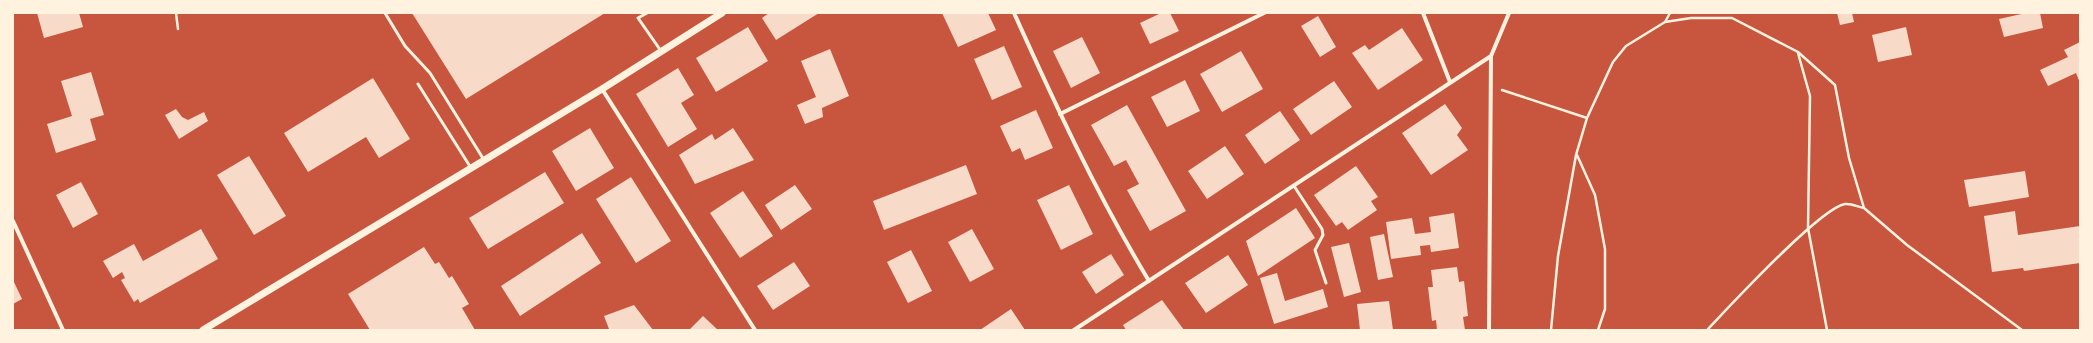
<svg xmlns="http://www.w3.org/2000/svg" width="2093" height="343" viewBox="0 0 2093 343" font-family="'Zilla Slab',serif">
<rect width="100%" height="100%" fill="#c8553d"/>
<path fill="#f7dbc8" d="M37,13h42l4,14 -39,11z
M412,13h193l-139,86z
M769,13h50l-43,27 -14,-22z
M942,13h46l8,17 -38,17z
M1161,13h9l9,18 -29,13 -10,-21z
M1837,13h15l2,9 -14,3z
M2026,13h14l3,15 -39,9 -5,-18z
M1318,16l18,31 -16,10 -19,-31z
M748,27l20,34 -52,31 -20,-34z
M1906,27l6,28 -34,7 -6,-27z
M1402,28l21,32 -45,30 -26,-37 13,-8 4,5z
M1082,37l18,36 -29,15 -18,-37z
M2080,42v41l-4,-10 -28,13 -8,-16 28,-13 -4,-7z
M1004,46l18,41 -30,13 -18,-41z
M830,49l19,47 -27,12 1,9 -18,7 -8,-19 19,-8 -15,-36z
M1241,51l22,38 -41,23 -22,-38z
M678,68l16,27 -13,8 16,26 -29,18 -32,-53z
M91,72l13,43 -14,4 6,21 -40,13 -9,-29 25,-8 -11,-35z
M373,78l37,61 -31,19 -13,-21 -58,35 -24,-39z
M1185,80l15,31 -33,16 -16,-30z
M1334,81l18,26 -41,28 -18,-26z
M1445,104l17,24 -5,7 11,15 -37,25 -29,-42z
M1127,105l59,106 -36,20 -23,-41 12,-6 -13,-24 -12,6 -23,-41z
M176,109l6,8 6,3 16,-8 4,9 -29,18 -14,-24z
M1036,110l17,38 -28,12 -5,-12 -8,4 -12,-26z
M1280,111l20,29 -35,24 -20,-29z
M590,128l24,40 -38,23 -24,-40z
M733,128l21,32 -59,24 -16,-29 33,-21 3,6z
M1225,146l19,28 -37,25 -19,-28z
M249,156l37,60 -32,19 -37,-60z
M966,165l11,29 -93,36 -11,-29z
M1356,166l22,31 -7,4 6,9 -29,20 -6,-8 -6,4 -22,-31z
M2025,171l4,26 -60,10 -5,-27z
M545,172l19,31 -76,46 -19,-31z
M631,177l40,64 -35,22 -40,-64z
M81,182l17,32 -25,14 -17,-33z
M795,185l17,24 -31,21 -16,-25z
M1069,185l24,49 -32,16 -24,-50z
M743,191l30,45 -33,22 -30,-45z
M1296,208l19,30 -57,38 -12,-35z
M2015,211l3,24 62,-9v37l-56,8 -1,-3 -31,4 -8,-56z
M1454,213l5,35 -28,4 -1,-7 -10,1 1,9 -30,4 -5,-37 26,-4 3,16 16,-2 -2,-15z
M201,229l17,30 -78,44 -2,-4 -4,3 -13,-22 4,-2 -3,-6 -9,6 -10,-17 31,-17 9,17z
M972,229l22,40 -24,13 -22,-40z
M582,233l19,30 -81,53 -19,-30z
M1384,234l9,43 -15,3 -8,-43z
M1349,243l12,49 -17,5 -13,-50z
M424,247l11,17 4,-2 10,16 3,-2 17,28 -7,4 13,22h-105l-22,-36z
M911,250l21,41 -24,12 -21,-41z
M1111,254l13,21 -28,19 -14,-22z
M1228,255l20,30 -42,28 -21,-30z
M794,262l16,24 -37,24 -16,-24z
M1457,267l2,15 5,-1 4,35 -5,1 2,13h-28l-1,-10 -4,1 -4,-34h5l-2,-17z
M1277,273l8,28 38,-12 5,18 -54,17 -14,-46z
M13,280l9,19 -9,5z
M1162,300l22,30h-58l-3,-5z
M1389,301l4,29h-33l-3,-26z
M634,305l19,25h-47l3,-1 -5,-13z
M1011,309l14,21h-45z
M703,316l15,14h-29z"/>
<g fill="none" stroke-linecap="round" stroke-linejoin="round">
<path stroke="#fff3e0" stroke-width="2.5" d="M176,13l2,16
M1665,22l5,-9
M1798,53l12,43 -2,132 19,102
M1502,90l85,28
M1577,155l18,40 10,54v60l-7,21
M1551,330l7,-74 18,-101 11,-37 26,-56 13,-16 39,-24 26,-4h41l66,34 37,33 14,73 15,50 43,37 115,85
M1707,330c22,-23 113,-122 138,-126 6,-1 13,3 19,4"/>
<path stroke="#fff3e0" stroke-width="3" d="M385,13l20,33 25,27 54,87
M647,13l-9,5 23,33
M418,84l53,84
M1294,186l28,43 1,6 -8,15 11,33"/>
<path stroke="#fff3e0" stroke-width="4" d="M1014,13c41,91 83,182 135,268
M1423,13l27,69
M602,89l153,241
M1060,114l204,-101
M13,221l50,109
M1074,330l417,-274 18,-43
M1489,330l2,-274"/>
<path stroke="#fff3e0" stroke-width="7" d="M203,330l399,-241 120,-76"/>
</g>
<rect width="2093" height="343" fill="none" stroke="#fff3e0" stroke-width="28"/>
</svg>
